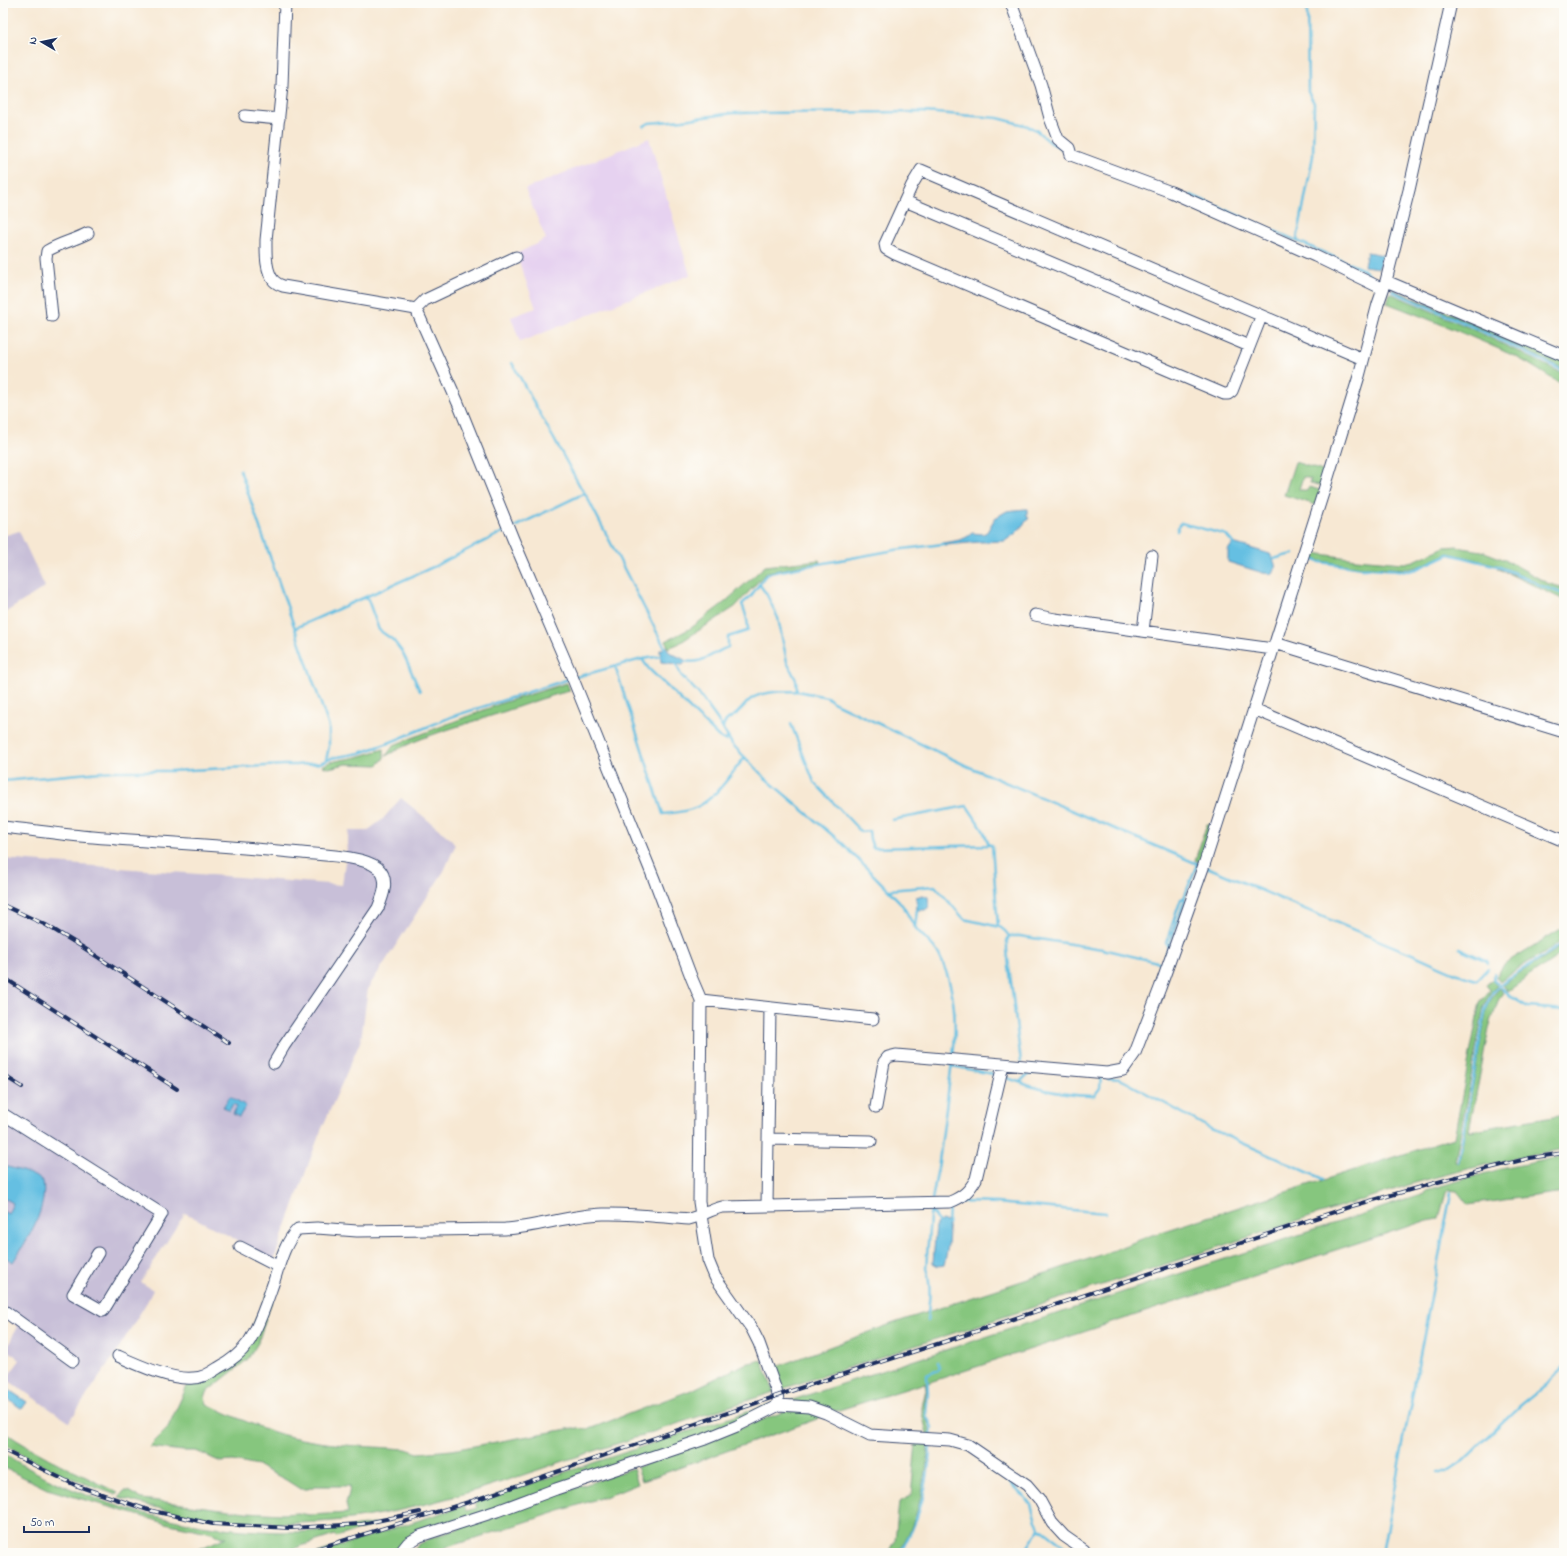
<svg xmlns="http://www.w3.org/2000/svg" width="1567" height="1556" viewBox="0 0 1567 1556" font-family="'Indie Flower',sans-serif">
<rect width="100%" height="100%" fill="#fdfcf7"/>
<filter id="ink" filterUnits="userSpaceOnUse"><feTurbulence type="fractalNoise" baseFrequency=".025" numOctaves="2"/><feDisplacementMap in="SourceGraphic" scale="8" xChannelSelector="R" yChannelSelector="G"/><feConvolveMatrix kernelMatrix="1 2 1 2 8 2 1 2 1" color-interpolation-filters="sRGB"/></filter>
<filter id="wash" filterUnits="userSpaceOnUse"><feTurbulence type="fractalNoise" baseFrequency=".012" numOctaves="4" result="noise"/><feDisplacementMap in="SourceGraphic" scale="16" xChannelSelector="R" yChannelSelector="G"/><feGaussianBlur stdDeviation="0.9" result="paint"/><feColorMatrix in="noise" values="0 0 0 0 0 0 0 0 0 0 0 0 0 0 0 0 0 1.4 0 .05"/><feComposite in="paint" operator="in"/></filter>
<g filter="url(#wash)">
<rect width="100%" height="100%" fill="#f7e8d3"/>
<path fill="#e6d2f0" d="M649,138l41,137 -170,67 -9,-25 25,-9 -20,-54 30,-15 -21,-50z"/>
<path fill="#c8bfd8" d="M19,531l26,56 -42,27v-78z
M401,798l51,42 3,6 -11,25 -76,117 -7,52 -42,95 -46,127 -34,-21 -54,-28 -44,69 12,8 -6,12 -30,49 -48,71 -63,-43 14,-19 -13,-11 10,-23 -14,-10v-457l339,26 7,-54h18l15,-11z"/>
<path fill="#86c67e" stroke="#507a6e" d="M1392,289l172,70v10l-93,-45z
M1390,293l80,35 94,46v11c-17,-8 -31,-20 -48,-28 -42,-20 -85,-37 -129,-54z
M1295,462l31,10 -4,14 -12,-3 1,-4 -8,-2 -4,12 8,2 2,-4 11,3 -4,15 -32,-10z
M1312,546l2,7 42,6 48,4 10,-2 30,-14 14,-1 5,2 19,3 26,10 39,22 17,5v5l-23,-8 -12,-7 -32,-13 -48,-12 -26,12 -14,4 -38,-2h-10l-41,-6 -12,-4z
M819,560l1,2 -52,10 -4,3 -29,32 -57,37 -10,4 -2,-7 25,-13 34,-26 40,-36z
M1497,568l67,27v5z
M567,683l3,8c-26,6 -51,16 -76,24 -36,12 -75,21 -108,41l8,-11 43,-17 65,-25z
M384,749v9l-6,7 -32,-1 -17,4 -7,-2 8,-4 27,-5z
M1207,824l6,2 -12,37 -6,-3z
M1564,927v13l-53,33 -11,9 -4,-5 7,-11 9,-7z
M1564,945v7l-56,39 -5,-6 10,-8z
M1492,980l5,6 -6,6 -7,13 -29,157h4l28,-156 8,-13 5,-5 4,5 -5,6 -10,29 -20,103 95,-17v35c-50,9 -100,20 -149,34l-636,207 -6,-22 118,-44 210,-69 51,-20 302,-97 26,-136 10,-12 -4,-5z
M1564,1156v36l-96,13 -11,-14 -9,-1 -2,3 -7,25 -11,2 -501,163c0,9 -3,19 -2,29 1,10 6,13 5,25l-3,-3 -5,-21v-6l4,-18 -1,-6 -89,28 -27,-7 -20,-3 635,-207 2,-4 75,-21z
M289,1247l-31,96 -10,16 -40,32 -3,6 2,7c25,12 50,23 77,31 40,11 82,11 122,14l12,4 34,-3 121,-22 16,1 105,-40 51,-25 17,-4 12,32c-69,22 -138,46 -207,68 -61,21 -122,42 -186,54 -86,17 -179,10 -262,-17l5,-6h4l14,8 104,13 36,2 16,-1 12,2 38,-2 -2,-10 3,-10 1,-7h-35l-7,3h-8l-14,-9 -28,-14 -25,-5 -12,1 -25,-11h-13l-34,-4 18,-18 21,-45 49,-24z
M774,1403l-40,22 -333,122 -8,6h-76l140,-45 7,-2 3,5 10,-3 -2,-6z
M798,1410l23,5 -4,4 -175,62 -5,-14 146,-55z
M3,1431c36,25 76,42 115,62l-2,2c-39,-14 -78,-29 -113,-52z
M916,1442l12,1c0,26 -7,61 -17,85 -3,9 -9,16 -12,25h-10l6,-12 4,-39 12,-6z
M3,1453c85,55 195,80 295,79 28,-1 56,-6 84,-9l-46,14 -1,-2 -55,18h-97l16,-4 27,-12h-5l-8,-4 -48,-10 -118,-34 -44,-22z
M633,1468l5,16 -22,9 -162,52c-13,5 -26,11 -39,4l3,-4 11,-6z"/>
<path fill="#65bfe2" stroke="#4077a0" d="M1367,252l16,3 -4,13 -15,-2z
M1025,509h2v7l2,2 -13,15 -11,8 -25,1 -33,3h-3l-2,-2c11,-2 22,-2 30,-10l11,1 4,-2 8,-14 12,-7z
M1233,543l37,11c4,7 8,12 3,20l-10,-1 -35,-11v-12z
M666,647l3,5 16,8 -1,4 -2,1 -21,-3 -1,-12z
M923,895l5,2 1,10 -4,3h-8l-1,-13z
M230,1096l16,10 -7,11 -6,-3 4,-8 -4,-2 -4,7 -6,-4z
M3,1166c14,3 28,7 40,15 5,28 -16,59 -30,81l-10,-6v-45l5,3 5,-11 -10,-6z
M942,1220l5,2c4,13 0,30 -3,43l-6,1 -5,-3 3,-39z
M9,1390l18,12 -5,7 -17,-12z"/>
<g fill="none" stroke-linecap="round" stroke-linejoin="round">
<path stroke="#65bfe2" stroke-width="2.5" d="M644,126l5,-3 34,-3 50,-7 191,-1 74,6 30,8 8,4 15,13 11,5
M1191,195l173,75 10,10
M1297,240l16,-84 1,-53 -6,-11 -1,-86
M1392,291l79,35 93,45
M512,363l69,125 6,9 79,153
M240,470l89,257v20l-3,13
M512,528l73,-35
M1177,531l2,-6 2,-2 42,11 3,1 7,8
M1308,558l12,4 41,6h9l39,3 7,-2 33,-15 48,12 32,13 12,7 23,8
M1274,559l10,-3 10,-2
M760,585l7,10 11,23 9,44 9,18 1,11 30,6 6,5 134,64 233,99
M367,597l12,33 14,10 10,13 17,38
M295,628l138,-61 72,-36
M642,659l7,10 70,68 7,4 1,-3
M683,661c20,4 29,-8 45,-14v-10l19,-6 1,-1c0,-8 -3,-19 -6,-26l9,-8 14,-20 5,-3 125,-23 48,-6
M676,663l5,12 18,19 18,25 15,25 32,33 79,67 56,57c7,8 10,17 16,26 7,10 19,17 24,28 16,31 18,68 14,102
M615,666l48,148c11,-1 24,-2 34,-7 20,-10 34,-33 48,-50
M576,677l66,-18 20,-3
M791,724l23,58 47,50 8,-1 1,8 3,9 116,-3
M723,728c1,-8 6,-9 12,-13 6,-5 10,-11 16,-16 10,-8 34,-8 46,-8
M3,781l109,-10h59l113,-6h12l24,-2 12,-5 28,-5 26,-9 65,-27 118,-38
M892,820l75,-14 16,24 6,15h3l6,82
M1207,867c68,29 136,59 205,87 22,9 43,21 65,26l11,-12
M889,890l46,-4 29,33 36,8 5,4 4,5 -2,5v9l14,112
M915,927l2,-17
M1009,936h11l82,13 64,15
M1168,948l17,-48 -1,-2
M1459,948l28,13 1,2
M1164,961l4,-13 -2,-5 15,-44 3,-1 13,-34
M1495,973l-2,7 5,4
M1502,988l11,10 15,9 36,3
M952,1066l45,9
M1003,1077c9,2 18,6 27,9 20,6 42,10 64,10l6,-8 1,-11
M1107,1078l13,1 8,4 83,46 112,50
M1020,1082l7,-7 9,-3
M1458,1162l28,-156 7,-14 16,-14 55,-35
M932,1200l7,-38 13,-100
M958,1204l6,-2 33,1 109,10
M930,1210l5,5 3,7
M948,1224l1,-16 3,-2
M927,1321c2,-17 5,-36 -1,-53l5,-64
M931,1436l1,-9 -6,-12 2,-22 -1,-18 11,-5 2,-3 -2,-5
M1438,1472h10l12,-8 61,-59 22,-18 21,-21
M1004,1476l21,21 6,8 5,16 4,7 33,25
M901,1553c3,-8 7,-15 11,-23 11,-26 18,-59 18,-88
M1024,1553l16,-25
M1382,1553l69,-360"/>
</g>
</g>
<g filter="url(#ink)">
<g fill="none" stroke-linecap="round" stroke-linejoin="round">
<defs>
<path id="minor" d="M285,3l-3,83 -16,154c0,12 -1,31 8,41 2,2 6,4 9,5l133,23 42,94 55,136 58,135 83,205 38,100 9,21
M1011,3l30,82 9,33 8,21 11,9 2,7 100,37 144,64 68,33
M245,116l34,3
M905,201l344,145
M1386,281l178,75
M416,309l9,-9 91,-43
M52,316l-6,-58 1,-7c13,-8 28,-11 41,-18
M1261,317l-29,74 -4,3h-4l-329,-140 -9,-5 -1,-5 27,-59 9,-15 442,189
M1035,615l20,4 218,30
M1143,631l9,-75
M1275,643l289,89
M1254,709l310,132
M3,827c30,3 60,8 90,10 70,6 139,9 209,16 19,2 62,3 76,15 12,11 5,28 0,40l-94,138 -10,17
M873,1019l-172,-19 -2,202 9,58 7,17 37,52 7,14 17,47 3,15 30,2 17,6 44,22 80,5 18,5 59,40 12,14 13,24 12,13 20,14 2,3
M876,1107l8,-45 4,-5 8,-2 211,18 16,-3 12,-17 25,-65 44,-123 121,-378 34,-111 19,-72 8,-23 23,-91 42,-187
M3,1114l159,100 -59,97 -30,-17 25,-41
M768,1139l103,2
M767,1206l3,-198
M240,1247l39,20
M3,1310l70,51
M118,1356c20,9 53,24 75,22 10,0 17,-5 25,-10 11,-6 23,-15 30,-25 10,-14 19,-42 25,-59 6,-18 11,-41 25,-55l19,-1 40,3 148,-2c33,-2 65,-14 98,-15 28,-1 58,3 86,5 12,-3 21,-9 33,-12l228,-5c13,-5 19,-11 26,-23l27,-114
M400,1553l8,-10 12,-7 77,-25 59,-22 149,-50 32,-13 42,-21"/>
</defs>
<use href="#minor" stroke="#3c4b70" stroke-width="13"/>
<use href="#minor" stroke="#fff" stroke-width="11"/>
<defs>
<path id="rail" d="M3,905l43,20 38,23 145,95
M3,977l174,112
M3,1075l19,12
M3,1450l72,35 73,25 65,14 77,4 72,-4 58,-12
M303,1553l169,-52 325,-112 159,-51 396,-132 122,-34 56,-14 34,-5"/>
</defs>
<use href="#rail" stroke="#1b2f5e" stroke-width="4"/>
<use href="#rail" stroke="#fdfcf7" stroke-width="2.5" stroke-dasharray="8" stroke-linecap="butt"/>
</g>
</g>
<rect width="1567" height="1556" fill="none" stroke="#fdfcf7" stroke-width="16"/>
<g transform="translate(42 42) rotate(279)" stroke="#fdfcf7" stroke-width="3" paint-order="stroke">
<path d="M0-3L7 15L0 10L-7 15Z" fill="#1b2f5e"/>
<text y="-6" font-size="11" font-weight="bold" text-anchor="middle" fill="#1b2f5e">N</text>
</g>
<path d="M24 1526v6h65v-6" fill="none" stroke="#1b2f5e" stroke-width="2"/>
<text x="30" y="1526" font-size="12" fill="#1b2f5e" stroke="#fdfcf7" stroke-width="3" paint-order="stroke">50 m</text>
</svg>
